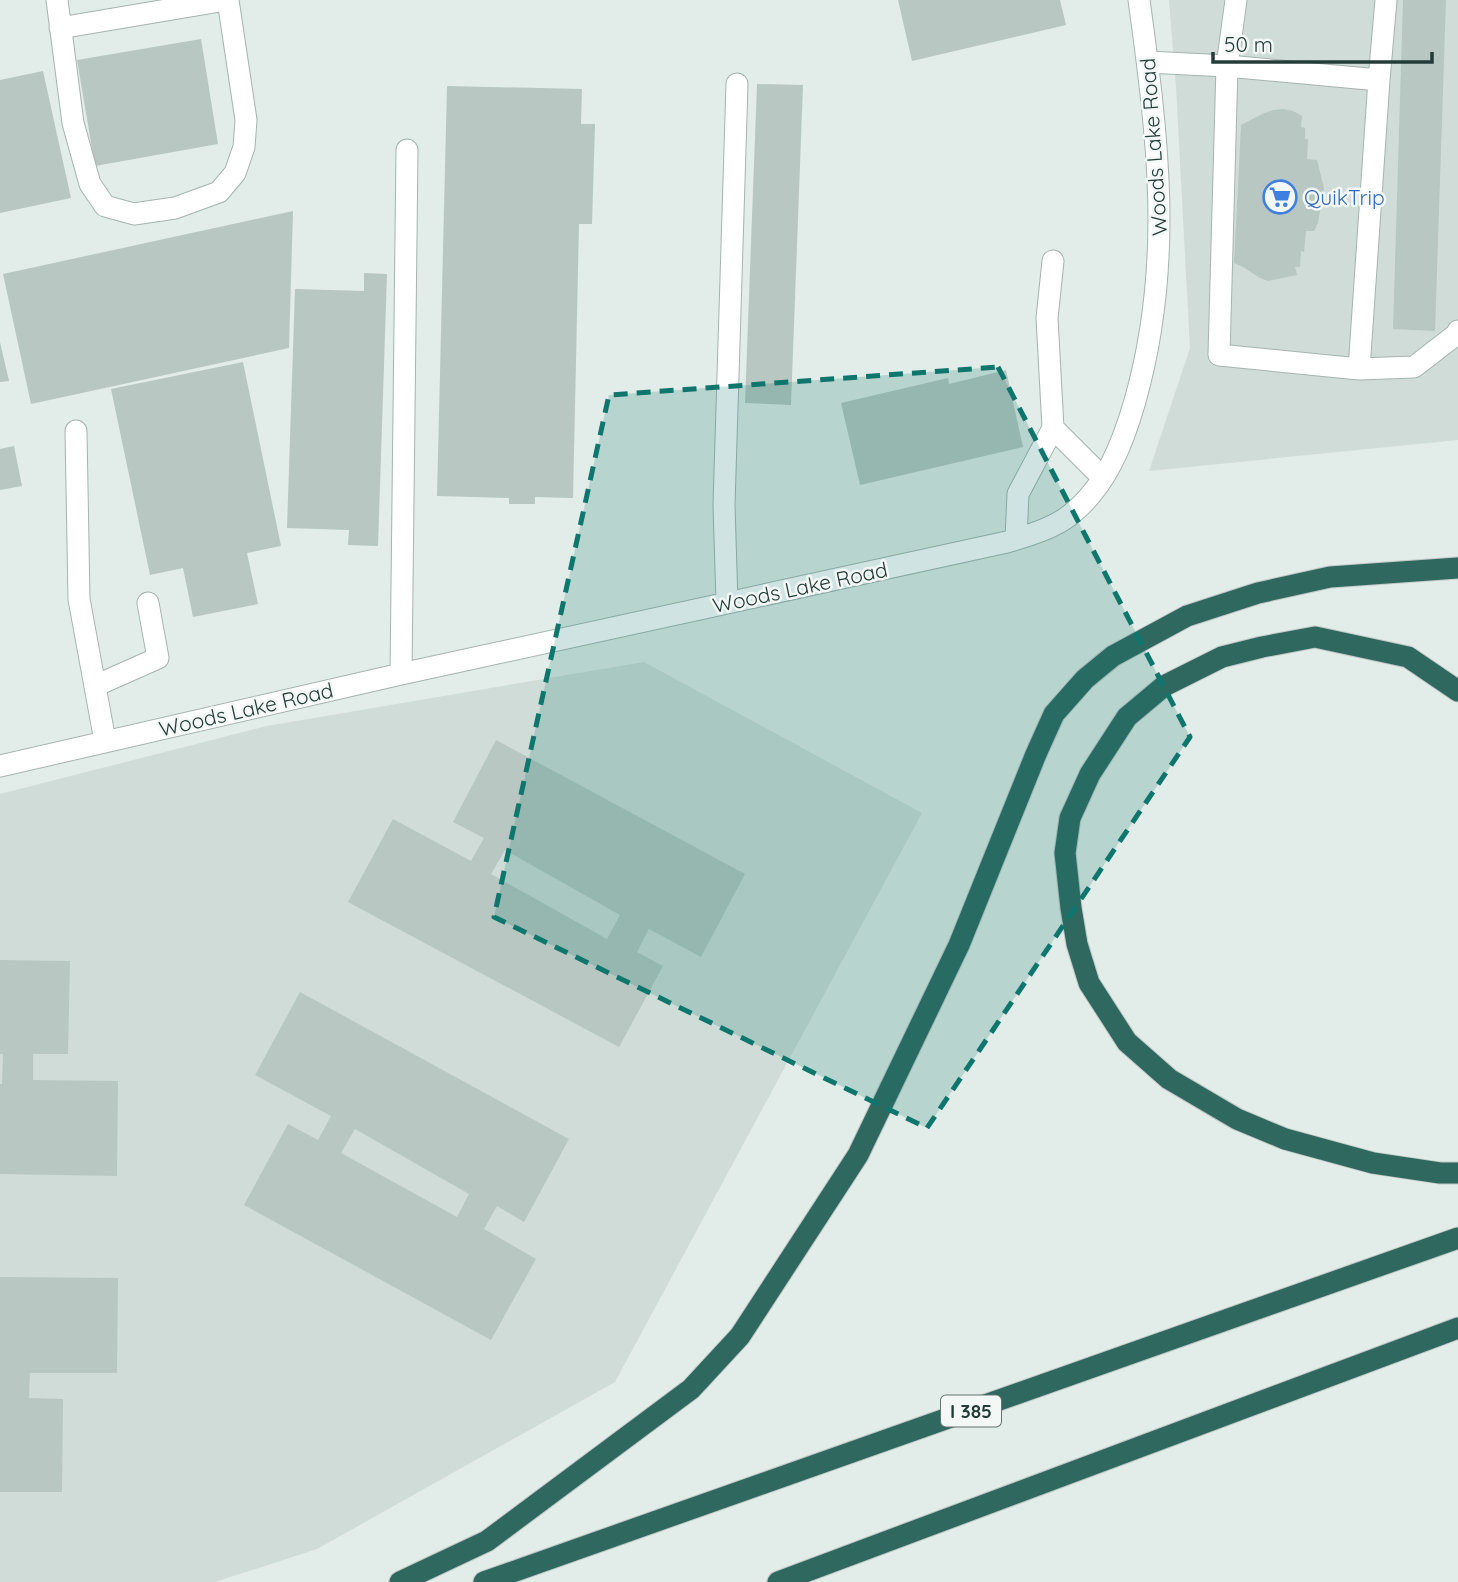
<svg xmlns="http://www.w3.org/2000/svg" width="1458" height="1582" viewBox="0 0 1458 1582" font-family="Quicksand,sans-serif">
<rect width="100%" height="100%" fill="#e2ece8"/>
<path fill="#d0dcd7" d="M1169,0h289v440l-309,31 41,-123 -14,-261z
M644,662l278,151 -307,569 -298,167 -102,33h-215v-788l267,-68z"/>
<path fill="#b8c7c1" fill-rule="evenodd" d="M898,0h162l6,25 -154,36z
M1403,0h43l-11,331 -42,-2z
M201,39l17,105 -123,22 -18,-106z
M43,71l28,127 -71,15v-133z
M757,84l46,1 -12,320 -46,-2z
M447,86l135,3 -1,35h14l-3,100h-13l-6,274 -38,-1v7h-26v-6l-72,-2z
M1283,109l10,2 9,5 -1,11 4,1v11h3l-1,20 10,1 7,28 -6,35 -4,8h-8l-2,21 -3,-1 -1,16h-5l2,8 -29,6 -8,-3 -17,-11 -9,-4 7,-138 21,-11 11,-4z
M293,211l-4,137 -258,56 -28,-130z
M364,273l23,1 -9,272 -30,-1 1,-15 -62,-2 8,-239 69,2z
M0,342l9,39 -9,1z
M243,362l38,184 -34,7 11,51 -65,13 -10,-49 -33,7 -39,-186z
M1006,370l17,77 -163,38 -19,-82 107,-25 1,6z
M14,446l8,40 -22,4v-41z
M496,740l249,134 -44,83 -52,-28 -12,23 26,14 -44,81 -271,-145 45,-83 78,42 13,-23 -31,-16zM505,850l115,65 -13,24 -116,-65z
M0,960l70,1 -2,93h-35v26l85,1 -1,95 -117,-2v-90h2l1,-30h-3z
M300,992l269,147 -45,83 -27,-16 -13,23 52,30 -45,81 -247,-135 44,-81 30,16 13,-24 -76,-41zM355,1129l114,65 -12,23 -116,-64z
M0,1277l118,1 -1,95h-87l-1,25 34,1 -1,93h-62z"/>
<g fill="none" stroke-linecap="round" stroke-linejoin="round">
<defs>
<path id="minor" d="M57,0l16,123 17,61 15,22 29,8 41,-6 44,-16 16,-19 9,-26 2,-27 -18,-120
M60,28l166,-28
M1148,62l79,4 152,14 -20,289 -140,-14 8,-289 9,-66
M1379,80l7,-80
M1053,261l-6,57 6,110 50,50
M1359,369l55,-2 44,-34v-2
M76,431l3,168 26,142
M1016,539l2,-45 35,-66
M727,603l-3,-98 13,-421
M401,674l6,-524
M95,686l63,-28 -10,-55
M0,766l401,-92 606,-132c20,-6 47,-14 63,-27 36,-28 53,-72 65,-114 39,-138 23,-262 4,-401"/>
<path id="highway" d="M1458,691l-50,-34 -93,-20 -53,10 -40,10 -58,29 -37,31 -37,57 -20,44 -5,35 6,55 6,36 12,39 38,59 42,37 68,40 48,20 88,24 67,10h18
M400,1582l87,-41 204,-152 49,-53 118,-181 101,-210 77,-191 18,-40 31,-35 28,-23 74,-40 71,-23 72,-16 128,-9
M484,1582l974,-344
M778,1582l680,-254"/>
</defs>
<use href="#minor" stroke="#a5b4af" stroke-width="23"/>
<use href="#highway" stroke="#c1c8c7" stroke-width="23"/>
<use href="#minor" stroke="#fff" stroke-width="21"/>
<use href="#highway" stroke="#2f685f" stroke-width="21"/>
</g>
<path fill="#0f766e" fill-opacity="0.2" stroke="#0f766e" stroke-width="5" stroke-dasharray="14 9" stroke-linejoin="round" d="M998,367l192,370 -263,391 -433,-211 115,-522z"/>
<defs>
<symbol id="supermarket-ring" viewBox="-11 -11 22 22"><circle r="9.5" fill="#f3f8f6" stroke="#3f7fe0" stroke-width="1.5"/><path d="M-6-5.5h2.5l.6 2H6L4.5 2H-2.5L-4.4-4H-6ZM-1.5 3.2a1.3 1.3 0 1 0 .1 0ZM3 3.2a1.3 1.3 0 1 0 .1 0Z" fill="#3f7fe0"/></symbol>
</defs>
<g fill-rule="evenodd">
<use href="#supermarket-ring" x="1261" y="178" width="38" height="38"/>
</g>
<g text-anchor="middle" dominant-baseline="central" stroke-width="5" stroke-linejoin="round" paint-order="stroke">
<rect fill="#f3f8f6" stroke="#617470" stroke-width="2" x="941" y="1395.5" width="60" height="31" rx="5"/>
<g font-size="19" font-weight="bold" fill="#233c37">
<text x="971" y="1411">I 385</text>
</g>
<g font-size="21" fill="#233c37" stroke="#f3f8f6">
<text transform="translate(1153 147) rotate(-94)">Woods Lake Road</text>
<text transform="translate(800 587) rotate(-12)">Woods Lake Road</text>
<text transform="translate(246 709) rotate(-13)">Woods Lake Road</text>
</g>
<g font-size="21" fill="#366cbe" stroke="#f3f8f6" text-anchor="start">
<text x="1304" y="197">QuikTrip</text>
</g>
</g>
<path d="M1213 52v10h219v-10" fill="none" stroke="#233c37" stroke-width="3.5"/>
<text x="1224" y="52" font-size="21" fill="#233c37" stroke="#f3f8f6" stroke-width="5" paint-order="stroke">50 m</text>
</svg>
